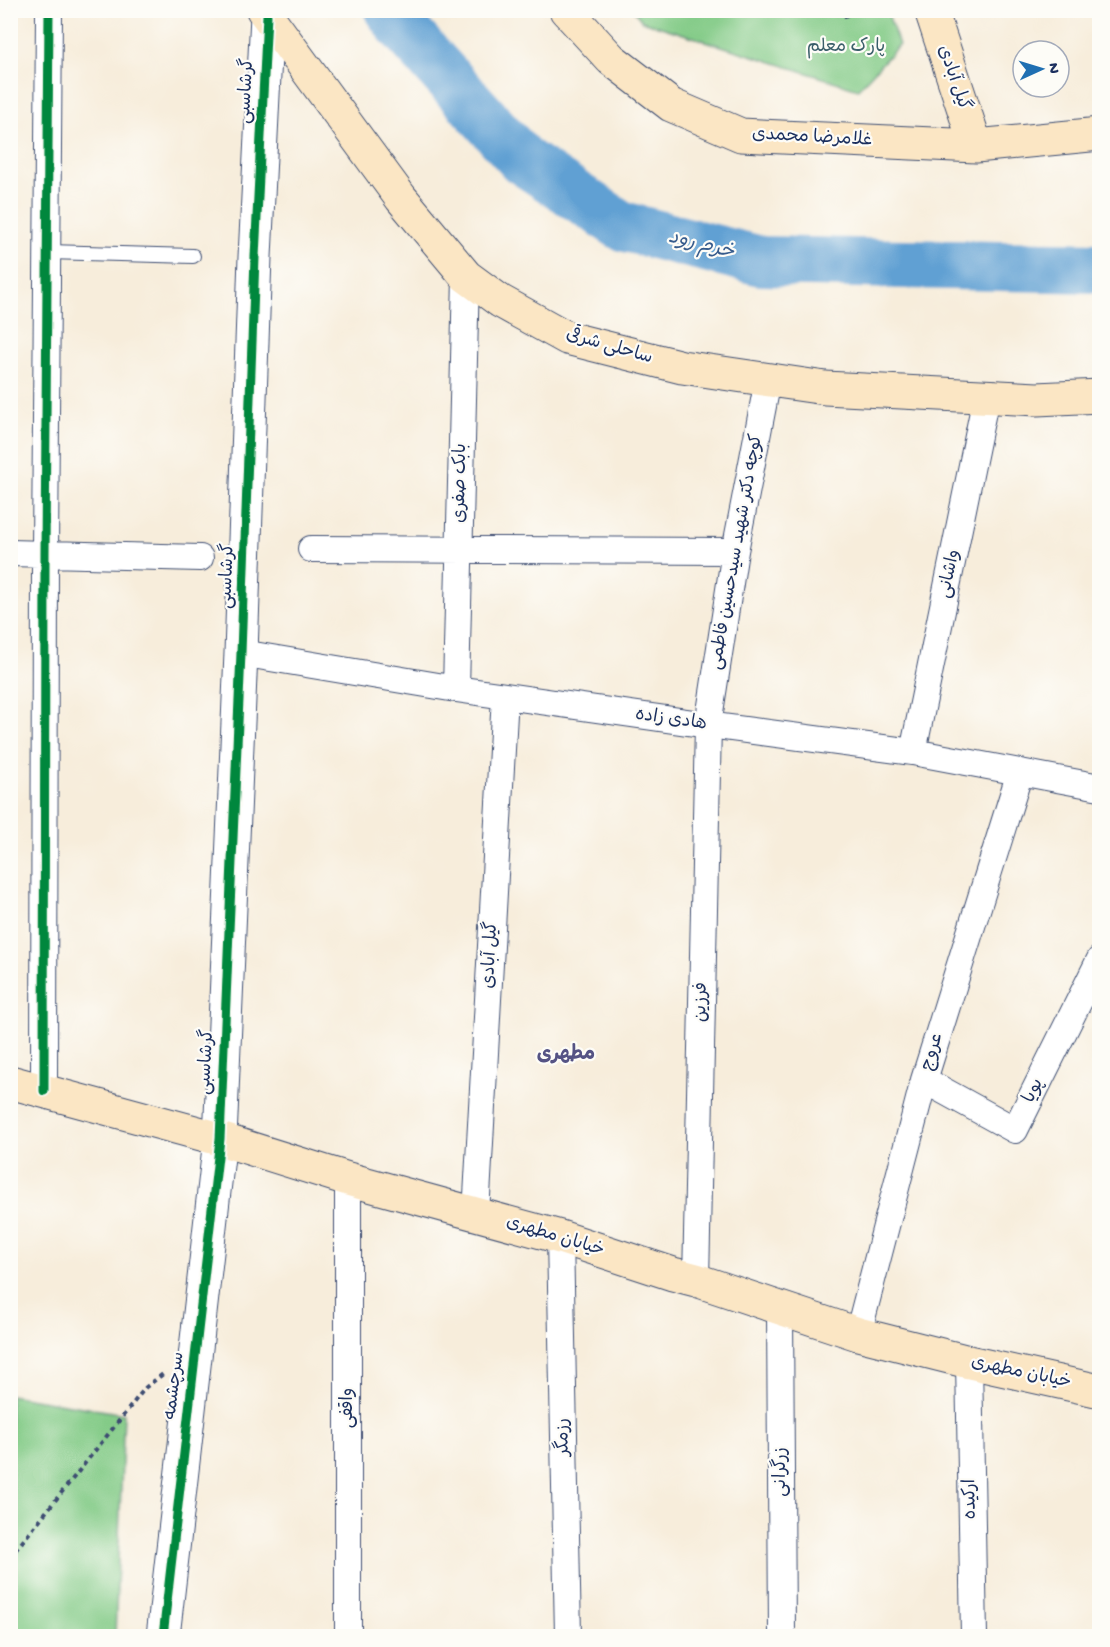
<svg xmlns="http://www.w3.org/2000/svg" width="1110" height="1647" viewBox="0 0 1110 1647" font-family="'Gochi Hand','Playpen Sans Arabic',sans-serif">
<rect width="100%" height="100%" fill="#fdfcf7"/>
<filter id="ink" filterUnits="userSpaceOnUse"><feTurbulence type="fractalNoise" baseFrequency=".0167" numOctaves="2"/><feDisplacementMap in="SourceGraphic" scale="12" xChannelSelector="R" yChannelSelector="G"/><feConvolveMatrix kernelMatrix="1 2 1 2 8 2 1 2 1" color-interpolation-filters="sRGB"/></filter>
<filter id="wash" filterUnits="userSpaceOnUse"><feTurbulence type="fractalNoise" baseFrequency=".008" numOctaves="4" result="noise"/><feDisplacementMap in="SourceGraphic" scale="24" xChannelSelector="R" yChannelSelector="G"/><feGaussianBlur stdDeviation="1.35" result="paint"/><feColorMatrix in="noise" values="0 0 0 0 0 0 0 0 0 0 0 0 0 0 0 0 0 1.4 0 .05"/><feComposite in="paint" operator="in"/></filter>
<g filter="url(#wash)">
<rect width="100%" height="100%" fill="#f7eddb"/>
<path fill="#83cb87" stroke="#4f7d72" stroke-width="1.5" d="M634,11h253l12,34 -41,44 -216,-68z
M10,1395l114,19 -9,222h-104z"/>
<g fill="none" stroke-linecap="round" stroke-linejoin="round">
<path stroke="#60a0d3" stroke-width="50" d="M389,10l11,15 122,135 100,66 139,35 339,7"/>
</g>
</g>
<g filter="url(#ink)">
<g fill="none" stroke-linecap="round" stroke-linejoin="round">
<defs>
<path id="service" d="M48,252l145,4"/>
<path id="minor" d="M311,549l424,2
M10,553l190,5
M241,653l215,36 252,36 205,27 187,35
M456,689l10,-413
M913,752l73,-355
M924,1080l91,50 85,-171
M44,1091l1,-537 4,-544
M348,1179v457
M476,1214l29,-518
M560,1237l8,399
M696,1280l12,-555 27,-174 33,-171
M780,1308l2,328
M858,1334l66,-254 96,-308
M969,1362l5,274"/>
<path id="tertiary" d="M163,1636l57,-497 21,-486 14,-396 12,-242"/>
<path id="secondary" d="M263,10l138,188 65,78 34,25 67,37 115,29 143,21 212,11 63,-3
M566,10l45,49 60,46 70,30 235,11 124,-12
M931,10l45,136
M10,1082l210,57 128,40 212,58 113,37 23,6 162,54 111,28 131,29"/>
</defs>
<use href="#service" stroke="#3c4c71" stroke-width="16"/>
<use href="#minor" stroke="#3c4c71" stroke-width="28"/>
<use href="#tertiary" stroke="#3c4c71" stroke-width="35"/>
<use href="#secondary" stroke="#3c4c71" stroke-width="35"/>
<path stroke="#3c4c71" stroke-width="4" stroke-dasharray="4.5 4.5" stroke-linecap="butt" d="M838,10l7,6 10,-6
M10,1557l136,-170 17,-13"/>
<use href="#service" stroke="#fff" stroke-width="14"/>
<use href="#minor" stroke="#fff" stroke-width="26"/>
<use href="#tertiary" stroke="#fff" stroke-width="33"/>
<use href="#secondary" stroke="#fbe6c4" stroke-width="33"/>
<defs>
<path id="cycleway" d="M44,1091l1,-537 4,-544
M163,1636l57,-497 21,-486 14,-396 12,-242"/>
</defs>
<use href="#cycleway" stroke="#fdfcf7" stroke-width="13"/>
<use href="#cycleway" stroke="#00873e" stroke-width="9"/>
</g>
</g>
<g text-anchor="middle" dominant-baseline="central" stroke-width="4.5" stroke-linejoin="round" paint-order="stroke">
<g font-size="18" fill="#3a5e6a" stroke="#fdfcf7">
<text x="846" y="47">پارک معلم</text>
</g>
<g font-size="18" fill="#1b2f5e" stroke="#fdfcf7">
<text transform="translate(953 78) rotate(71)">گیل آبادی</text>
<text transform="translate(247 91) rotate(-87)">گرشاسبی</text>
<text transform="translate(812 138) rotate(3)">غلامرضا محمدی</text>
<text transform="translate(609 347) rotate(16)">ساحلی شرقی</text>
<text transform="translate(461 483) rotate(-89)">بابک صفری</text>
<text transform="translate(737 552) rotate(-80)">کوچه دکتر شهید سیدحسین فاطمی</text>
<text transform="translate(950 574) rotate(-78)">واشانی</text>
<text transform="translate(228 576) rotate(-88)">گرشاسبی</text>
<text transform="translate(671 720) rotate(8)">هادی زاده</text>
<text transform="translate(491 955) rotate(-87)">گیل آبادی</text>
<text transform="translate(702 1002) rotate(-89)">فرزین</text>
<text transform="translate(933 1052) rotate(-73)">عروج</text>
<text transform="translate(207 1062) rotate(-87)">گرشاسبی</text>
<text transform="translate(1034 1091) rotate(-64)">پویا</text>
<text transform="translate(555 1237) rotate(17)">خیابان مطهری</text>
<text transform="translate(1021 1373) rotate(12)">خیابان مطهری</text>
<text transform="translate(175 1386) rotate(-83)">سرچشمه</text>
<text transform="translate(348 1408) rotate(-90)">واقفی</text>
<text transform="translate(564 1437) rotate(-91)">رزمگر</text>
<text transform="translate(781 1472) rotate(-90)">زرگرانی</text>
<text transform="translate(971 1499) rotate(-91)">ارکیده</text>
</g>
<g font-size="20" font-style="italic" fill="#375c8d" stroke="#fdfcf7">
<text transform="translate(701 246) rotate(14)">خرم رود</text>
</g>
<g font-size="20" font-weight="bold" fill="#555384" stroke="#fdfcf7">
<text x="566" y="1055">مطهری</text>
</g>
</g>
<rect width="1110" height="1647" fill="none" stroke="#fdfcf7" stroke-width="36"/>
<g transform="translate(1041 69) rotate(86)"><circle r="28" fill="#fdfcf7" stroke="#a3aaba" stroke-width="1.5"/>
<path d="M0-4.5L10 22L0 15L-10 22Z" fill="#1f6fb2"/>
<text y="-9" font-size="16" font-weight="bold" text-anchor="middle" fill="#1b2f5e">N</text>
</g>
</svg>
